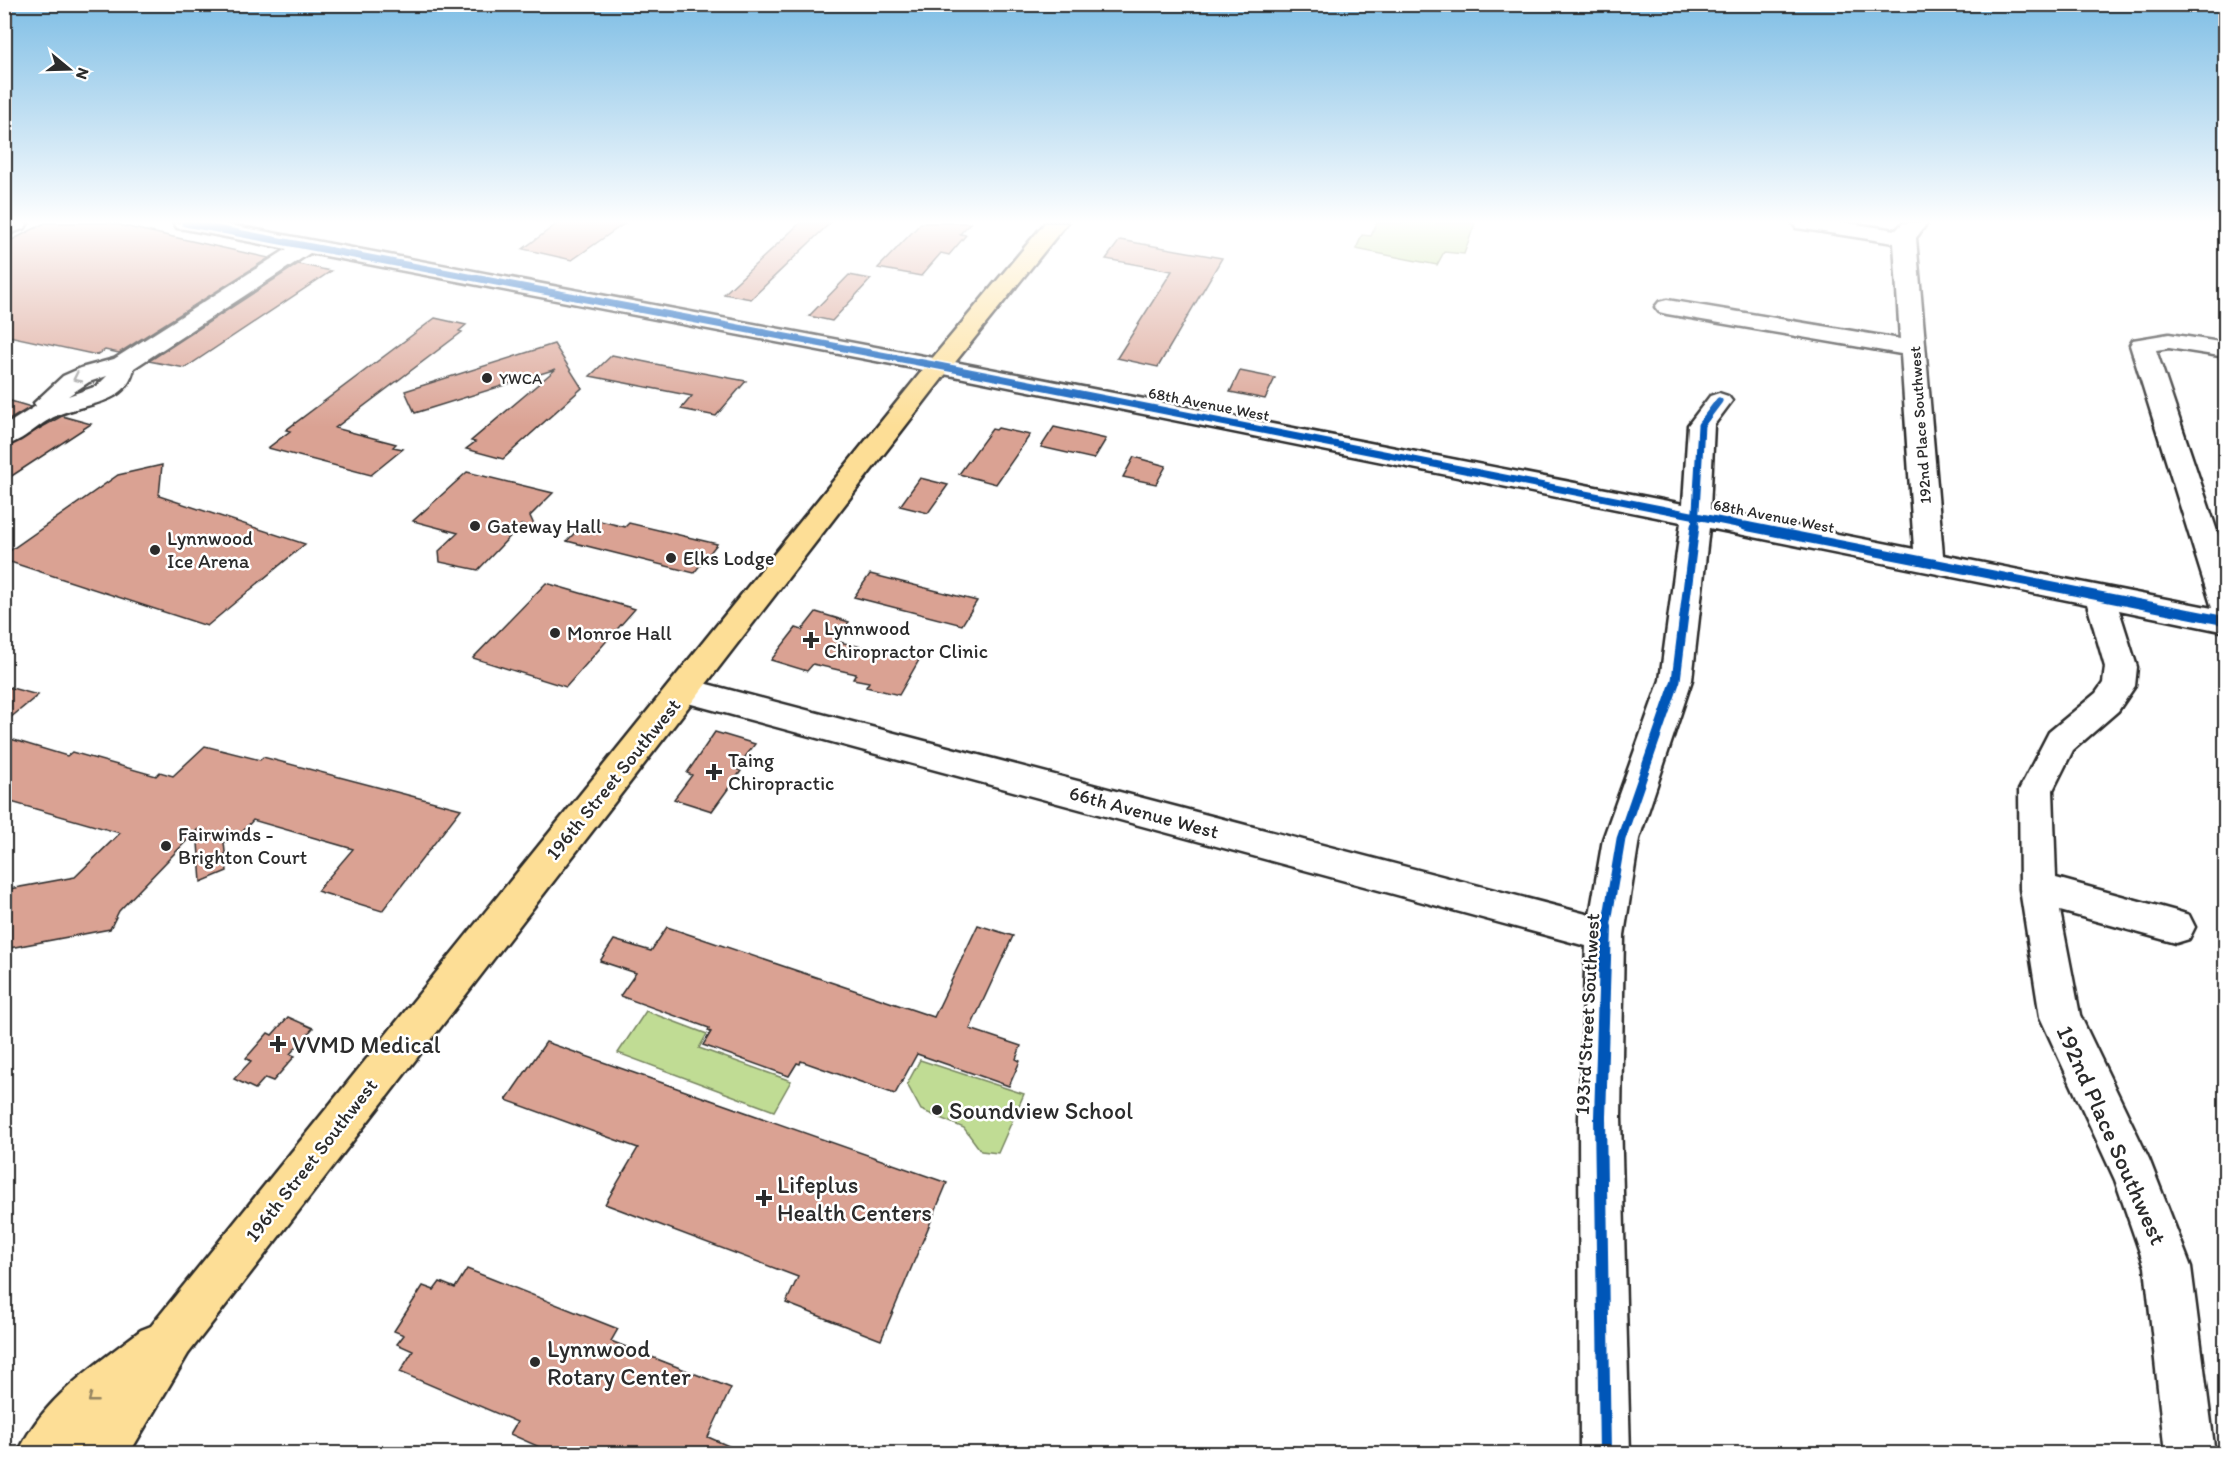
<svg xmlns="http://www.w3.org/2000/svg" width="2230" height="1458" viewBox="0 0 2230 1458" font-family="Itim,sans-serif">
<rect width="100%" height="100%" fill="#fff"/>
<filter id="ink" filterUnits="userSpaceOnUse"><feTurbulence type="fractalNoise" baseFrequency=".0167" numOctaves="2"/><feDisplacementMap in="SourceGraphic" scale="12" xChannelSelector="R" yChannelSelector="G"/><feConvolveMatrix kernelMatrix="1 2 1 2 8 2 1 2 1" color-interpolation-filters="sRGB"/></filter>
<g filter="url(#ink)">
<path fill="#c0dc94" stroke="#768460" stroke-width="1.5" d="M1377,223h98l-11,31 -20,-2 -7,13 -81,-16 6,-14 9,1z
M646,1011l61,23 -8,14 92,33 -17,30 -156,-58z
M920,1060l104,34 -26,59 -17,-2 -17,-23 -43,-18 -14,-26z"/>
<path fill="#daa293" stroke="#2b2b2b" stroke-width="1.5" d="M45,223h65l159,35 -150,95 -14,-3 -8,5 -93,-20v-91z
M558,223h67l-53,37 -49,-11z
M800,223h30l-79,76 -27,-5z
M921,223h49l-10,11 6,1 -17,20 -8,-2 -20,23 -43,-8z
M1120,240l102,18 -64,109 -41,-9 55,-87 -66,-12z
M298,264l33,7 -146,97 -36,-7z
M849,275l22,4 -39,42 -23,-5z
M435,318l31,7 -7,6 3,1 -127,96 61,16 -3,3 10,2 -32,26 -103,-27 22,-17 -4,-1z
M554,344l28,44 -79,71 -37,-10 9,-7 -4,-1 85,-72 -141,44 -10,-22z
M612,355l58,12 76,14 -30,35 -35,-7 11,-13 -102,-20z
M1240,371l35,7 -10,21 -35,-7z
M4,399l27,8 -27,16z
M62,416l29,8 -87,57v-33z
M1054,427l52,12 -12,20 -53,-12z
M998,428l32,7 -34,49 -37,-10 33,-45 4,1z
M1134,457l32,9 -10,18 -33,-7z
M162,465l-3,31 146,48 -98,82 -203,-66v-5l114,-80z
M467,472l86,21 -23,23 5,11 -14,-2 -43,45 -38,-8 -1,-11 19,-18 -45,-12z
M920,478l28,7 -20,28 -28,-7z
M596,520l29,7 4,-4 88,21 -23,29 -127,-32 16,-17 7,2z
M870,574l107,27 -15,24 -108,-28z
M546,583l89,26 -69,78 -93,-29z
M816,612l33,10 -14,19 84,19 -20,35 -33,-8 3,-5 -16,-3 3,-5 -43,-10 -6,7 -36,-11 25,-32 6,2z
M4,686l34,9 -34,28z
M715,732l40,12 -19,25 5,2 -29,40 -38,-12 18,-24 -5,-2z
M4,737l63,19 5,-4 84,24 4,-4 13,4 32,-30 55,14 3,-3 198,52 -79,102 -65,-20 36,-42 -100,-29 -17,19 -12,3 3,29 -26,11 -4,-52 -78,81 -9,18 -106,20v-59l71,-13 45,-44 -116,-33z
M978,925l35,11 -43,93 51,17 -5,13 4,2 -11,25 -92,-32 -22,40 -94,-33 -1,3 -3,-1 -8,13 -86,-31 8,-13 -3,-1 1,-3 -89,-32 16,-23 -36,-12 14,-21 37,11 16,-24 267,90z
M288,1017l25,11 -23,26 5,2 -22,25 -8,-3 -10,11 -21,-10 17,-18 -5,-3 22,-25 4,2z
M546,1042l401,141 -66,157 -95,-37 12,-26 -193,-73 33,-56 -132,-48z
M467,1269l151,60 -7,12 120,47 -23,49 39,17h-192l-45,-20 7,-12 -117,-50 13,-21 -16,-7 7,-9 -10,-4 29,-45 11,4 6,-8 15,6z"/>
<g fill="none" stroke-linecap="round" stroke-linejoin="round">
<defs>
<path id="minor" d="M4,223h24l-3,5 -21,8z
M174,223h46l719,136 744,145 5,-79 22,-29 9,-3 9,3 4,5 -18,24 -4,84 204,40 -13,-195 -234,-40 -8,-2 -4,-5 4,-5 8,-2 233,39 -6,-96 -90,-14 -8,-1 -3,-5h55l48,7 7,-7h24l-11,15 27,317 269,53 -82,-263 3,-5 36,-6 57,9v14l-57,-9 -13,2 70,208v74l-107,-22 18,57 -2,19 -17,25 -45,39 -20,40 3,88 120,33 13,4 6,12 -6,12 -13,4 -116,-32 20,104 69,144 42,108 24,187h-50l-20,-187 -30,-87 -75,-163 -20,-128 -1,-99 30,-58 47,-39 7,-10 2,-16 -18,-63 -378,-76 -17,152 -53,159 -15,96 -3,182 9,337h-50l-1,-337 7,-171 -902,-244 -11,-4 -5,-8 5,-8 11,-4 906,237 13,-76 57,-159 21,-158 -742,-149 -629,-120 -176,115c-8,39 -50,34 -78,48 -18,8 -32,25 -52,30v-20l32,-20 -2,-3 29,-27 18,-8 33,-9 173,-110 -102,-20 -8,-1zM107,376l-10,10 -29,10 21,-14z"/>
<path id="major" d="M1045,223h22l-119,148 -760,983 -59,100h-111c23,-55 78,-89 123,-124l10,-4 779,-965z"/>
</defs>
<use href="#minor" stroke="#2b2b2b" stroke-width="5"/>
<use href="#major" stroke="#2b2b2b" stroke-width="5"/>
<use href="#minor" fill="#fff" fill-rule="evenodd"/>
<use href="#major" fill="#fdde96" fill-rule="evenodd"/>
<defs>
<path id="cycleway-far2" d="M185,223l754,143 813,161
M1695,527l6,-102 18,-24"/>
<path id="cycleway-far1" d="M1745,526l481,95
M1606,928l15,-89 55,-159 19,-154"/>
<path id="cycleway" d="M1605,1454l-5,-337 6,-190"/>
</defs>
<use href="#cycleway-far2" stroke="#fff" stroke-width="10"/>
<use href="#cycleway-far1" stroke="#fff" stroke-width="13"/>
<use href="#cycleway" stroke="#fff" stroke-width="16"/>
<use href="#cycleway-far2" stroke="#0057b8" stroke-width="7"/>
<use href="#cycleway-far1" stroke="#0057b8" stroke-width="9"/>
<use href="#cycleway" stroke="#0057b8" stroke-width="12"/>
</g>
<defs><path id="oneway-chevron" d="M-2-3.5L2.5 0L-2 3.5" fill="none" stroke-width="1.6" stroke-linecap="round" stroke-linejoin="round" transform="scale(1.5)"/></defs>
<use stroke="#a0a0a0" href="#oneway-chevron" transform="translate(77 378) rotate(154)"/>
<use stroke="#948460" href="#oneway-chevron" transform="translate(92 1399) rotate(142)"/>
</g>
<linearGradient id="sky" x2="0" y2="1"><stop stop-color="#7fbee5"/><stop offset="0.52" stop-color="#fff"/><stop offset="1" stop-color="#fff" stop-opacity="0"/></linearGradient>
<rect width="2230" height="427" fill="url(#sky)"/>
<g fill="#2b2b2b" stroke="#fff" stroke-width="2">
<circle cx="487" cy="378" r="6"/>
<circle cx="475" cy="526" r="6"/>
<circle cx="155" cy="550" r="6"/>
<circle cx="671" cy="558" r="6"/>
<circle cx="555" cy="633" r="6"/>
<path d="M808 631h6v6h6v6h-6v6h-6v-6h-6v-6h6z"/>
<path d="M711 763h6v6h6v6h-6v6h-6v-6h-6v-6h6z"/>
<circle cx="166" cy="846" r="6"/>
<path d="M275 1035h6v6h6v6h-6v6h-6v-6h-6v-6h6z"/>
<circle cx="937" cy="1110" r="6"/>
<path d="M761 1189h6v6h6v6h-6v6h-6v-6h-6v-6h6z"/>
<circle cx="535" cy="1362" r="6"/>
</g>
<g text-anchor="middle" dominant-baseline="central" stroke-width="5" stroke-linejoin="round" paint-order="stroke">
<g font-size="16" fill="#2b2b2b" stroke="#fff" text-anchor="start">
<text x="499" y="378">YWCA</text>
</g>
<g font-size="16" fill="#2b2b2b" stroke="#fff">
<text transform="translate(1209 404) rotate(11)">68th Avenue West</text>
<text transform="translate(1920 425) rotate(-94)">192nd Place Southwest</text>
<text transform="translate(1774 516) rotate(11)">68th Avenue West</text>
</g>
<g font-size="20" fill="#2b2b2b" stroke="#fff" text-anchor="start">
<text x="487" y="526">Gateway Hall</text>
<text x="167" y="538">Lynnwood<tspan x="167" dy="23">Ice Arena</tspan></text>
<text x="683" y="558">Elks Lodge</text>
<text x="824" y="628">Lynnwood<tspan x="824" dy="23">Chiropractor Clinic</tspan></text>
<text x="567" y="633">Monroe Hall</text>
<text x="728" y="760">Taing<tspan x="728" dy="23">Chiropractic</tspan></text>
<text x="178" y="834">Fairwinds -<tspan x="178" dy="23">Brighton Court</tspan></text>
</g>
<g font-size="20" fill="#2b2b2b" stroke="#fff">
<text transform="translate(613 779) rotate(-51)">196th Street Southwest</text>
<text transform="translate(1144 812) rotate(15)">66th Avenue West</text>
<text transform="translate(1587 1014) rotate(-87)">193rd Street Southwest</text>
<text transform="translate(311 1160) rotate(-52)">196th Street Southwest</text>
</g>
<g font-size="24" fill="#2b2b2b" stroke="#fff" text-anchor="start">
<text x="292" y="1044">VVMD Medical</text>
<text x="949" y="1110">Soundview School</text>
<text x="777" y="1184">Lifeplus<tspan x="777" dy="28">Health Centers</tspan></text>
<text x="547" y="1348">Lynnwood<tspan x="547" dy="28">Rotary Center</tspan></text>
</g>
<g font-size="24" fill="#2b2b2b" stroke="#fff">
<text transform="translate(2112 1135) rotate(66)">192nd Place Southwest</text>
</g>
</g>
<rect width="2230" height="1458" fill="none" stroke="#fff" stroke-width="24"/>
<rect x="12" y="12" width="2206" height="1434" fill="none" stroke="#2b2b2b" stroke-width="2" filter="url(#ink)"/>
<g transform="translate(69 69) rotate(109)" stroke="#ffffff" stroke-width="4.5" paint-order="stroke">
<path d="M0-4.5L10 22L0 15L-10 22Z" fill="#2b2b2b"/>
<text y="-9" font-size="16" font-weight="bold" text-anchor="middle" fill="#2b2b2b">N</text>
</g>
</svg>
